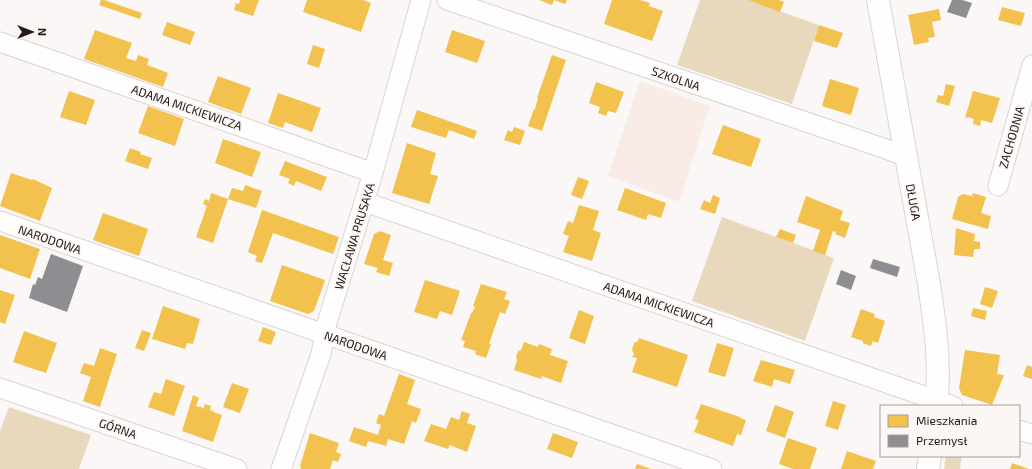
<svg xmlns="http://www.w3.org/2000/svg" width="1032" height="469" viewBox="0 0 1032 469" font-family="'Exo 2',sans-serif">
<rect width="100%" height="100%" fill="#faf7f6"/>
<path fill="#f9ece6" d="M640,81l70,25 -31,96 -71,-26z"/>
<path fill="#e8d9be" d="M700,0h48l71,25 -27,79 -115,-39z
M722,217l112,41 -29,83 -113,-40z
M9,407l82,28 -12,34h-79v-38z
M946,456h16l-2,13h-16z"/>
<path fill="#f2c14e" d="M101,0h3l38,13 -2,6 -41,-14z
M240,0h19l-6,16 -19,-6 2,-7 3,1z
M307,0h56l8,3 -10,29 -58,-20z
M539,0h28l-2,4 -11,-4 -2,5z
M612,0h28l10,3 -1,3 14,5 -11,30 -48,-17z
M748,0h31l5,2 -4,10z
M1002,7l23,6 -4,13 -23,-6z
M939,9l2,11 -9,2 3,15 -7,1 1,4 -15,3 -6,-30z
M167,22l28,10 -5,13 -28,-10z
M819,25l24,8 -6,15 -23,-7z
M95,30l37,13 -6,15 10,3 2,-6 11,4 -2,6 21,8 -5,14 -79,-28z
M452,30l33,11 -8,22 -32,-11z
M313,45l12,4 -6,19 -12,-4z
M552,55l14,5 -24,71 -14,-5 6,-17h1l3,-11h-1z
M218,76l33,12 -10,26 -33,-12z
M830,79l29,9 -8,27 -29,-9z
M596,82l28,10 -8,21 -8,-2 -2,5 -8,-3 2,-6 -11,-4z
M946,84l9,2 -6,20 -13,-4 2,-7 5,1z
M69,91l26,9 -9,25 -26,-8z
M973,91l27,7 -8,25 -11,-3 -1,6 -7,-2 1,-5 -6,-2 -3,1z
M278,93l43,15 -9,24 -27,-10 -2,6 -15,-5z
M148,106l36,13 -9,27 -37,-13z
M417,110l60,21 -3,8 -25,-9 -3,8 -35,-11z
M723,125l38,14 -10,28 -39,-13z
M514,127l11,4 -5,14 -16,-5 4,-10 4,2z
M223,139l38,13 -9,25 -37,-14z
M407,143l29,10 -6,21 8,2 -9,28 -37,-11z
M130,148l11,4 -1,2 12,4 -4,11 -23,-8z
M285,161l42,16 -6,14 -25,-10 -2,5 -6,-3 2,-4 -11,-4z
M11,173l21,7 1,-1 19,9 -12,33 -40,-15z
M578,177l11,4 -7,18 -11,-4z
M245,185l17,6 -6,17 -28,-9 -15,44 -17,-6 11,-31 -4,-2 2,-5 4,2 2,-8 17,6 4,-11 11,3z
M625,188l41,15 -5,15 -13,-4 -2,6 -29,-10z
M973,193l13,4 -5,16 10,3 -3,13 -36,-10 6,-22 5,-3 9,2z
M713,195l7,3 -5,16 -15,-5 4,-9 6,3z
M806,196l37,15 -3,9 10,3 -5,15 -10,-4 1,-2 -3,-1 -8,24 -12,-4 7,-21 -23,-8z
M579,205l20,6 -6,19 8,3 -9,28 -29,-9 6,-16 -6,-2 5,-13 5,2z
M262,210l77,27 -6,17 -60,-21 -11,30 -7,-2 2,-5 -9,-4z
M103,213l45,16 -9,27 -46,-16z
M956,228l19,6 -1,7 6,1v7h-6l-1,8 -19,-2z
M780,229l16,6 -3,8 -17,-6z
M380,231l11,4 -8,25 10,3 -4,13 -13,-4 2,-4 -14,-4 10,-30z
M0,235l40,14 -10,30 -30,-11z
M282,265l43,15 -11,31 -6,3 -38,-13z
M425,280l35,11 -8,24 -12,-4 -3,8 -23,-7z
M481,284l26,8 -3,7 6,2 -5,13 -5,-2 -11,32h2l-5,14 -11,-4 1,-3 -13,-4 2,-6 -4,-1 10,-27h1l3,-6 -2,-1z
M985,287l13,4 -6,17 -12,-4z
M0,290l15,5 -10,29 -5,-2z
M163,306l37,13 -7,25 -6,-1 -2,6 -33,-10z
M973,308l14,3 -2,9 -14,-4z
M861,309l14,5 -1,3 11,4 -7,22 -5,-2 -2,5 -8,-3v-2l-12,-4z
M579,310l15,6 -9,28 -16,-6z
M263,327l13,5 -5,13 -13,-4z
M142,330l9,3 -7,18 -9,-3z
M24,331l33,12 -11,30 -33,-11z
M639,338l49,17 -11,32 -45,-15 5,-14 -5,-1 2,-3 -2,-4 2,-7 4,-2z
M524,342l14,5 1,-3 13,5 -2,6 18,6 -7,22 -19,-7 -1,3 -27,-9 3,-10 -1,-3 2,-6 3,-1z
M717,343l17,5 -9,29 -17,-5z
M100,348l17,6 -17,53 -17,-6 8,-24 -11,-4 4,-10 10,3z
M965,350l35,5 -3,19 7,1 -12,30 -30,-10 -3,-7z
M761,360l34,10 -5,14 -16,-5 -2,8 -19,-6z
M1027,365l5,2v12l-9,-3z
M399,374l16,6 -8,24 14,5 -5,14 -4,-2 -8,23 -16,-5 -2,7 -18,-5 -2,6 -17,-6 5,-14 24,8 3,-10 -5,-2 3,-9 5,2z
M166,379l19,7 -11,30 -26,-9 6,-15 7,2z
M232,383l17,6 -9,24 -17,-6z
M193,395l6,3 -3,8 4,1v-1l3,3 2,-5 6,2 -1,5h1l1,-1h1v2l9,3 -9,27 -31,-11z
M833,401l13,4 -8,25 -13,-4z
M701,404l39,13v1l6,2 -5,15 -4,-1 -4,12 -39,-14 5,-12 -4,-1z
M775,405l19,7 -9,26 -19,-7z
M462,411l8,3 -3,9 9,3 -9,26 -17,-7 -2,4 -24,-8 7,-17 15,5 5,-12 8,3z
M310,433l29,10 -3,9 5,2 -3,8 -5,-2 -3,9h-29l-1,-3z
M553,433l25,9 -6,16 -25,-9z
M788,438l29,10 -7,21h-17l-14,-5z
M847,451l29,10 -3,8h-32z
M1012,463l17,6h-19z
M637,464l14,5h-16z"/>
<path fill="#8d8d92" d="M952,0h10l10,3 -6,15 -19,-6z
M51,254l32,12 -16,46 -38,-14 4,-14 2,1 3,-8 4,2z
M873,259l27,8 -3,10 -27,-9z
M841,270l15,6 -5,14 -15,-6z"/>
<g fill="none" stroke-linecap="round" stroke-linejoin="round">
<defs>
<path id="street" d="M447,0l439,149 20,8
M0,42l373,131
M998,186l34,-121
M365,202l588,204
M0,221l712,248
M0,388l237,81
M1019,430l13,4
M281,469l40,-115 6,-31 46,-150 48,-173"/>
<path id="secondary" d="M878,0l51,284c6,40 12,82 7,122
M928,469l2,-13"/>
</defs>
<use href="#street" stroke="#dad4d1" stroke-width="21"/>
<use href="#secondary" stroke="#dad4d1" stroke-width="24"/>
<use href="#street" stroke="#fefefe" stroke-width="19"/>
<use href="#secondary" stroke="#fefefe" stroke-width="22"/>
</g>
<g text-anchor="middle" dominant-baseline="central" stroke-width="4" stroke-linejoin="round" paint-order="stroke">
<g font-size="12" fill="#231a16" stroke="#fcf6f4">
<text transform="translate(676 78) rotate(19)">SZKOLNA</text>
<text transform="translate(187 107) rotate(19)">ADAMA MICKIEWICZA</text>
<text transform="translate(1011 137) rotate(-74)">ZACHODNIA</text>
<text transform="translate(914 202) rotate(80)">DŁUGA</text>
<text transform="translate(354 236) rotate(-73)">WACŁAWA PRUSAKA</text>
<text transform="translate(50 239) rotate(19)">NARODOWA</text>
<text transform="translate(659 304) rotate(19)">ADAMA MICKIEWICZA</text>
<text transform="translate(356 345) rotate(19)">NARODOWA</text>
<text transform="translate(118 428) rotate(19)">GÓRNA</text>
</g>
</g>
<rect x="880" y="405" width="140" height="52" fill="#fcf6f4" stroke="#a59e9b"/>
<rect x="888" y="415" width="20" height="12" fill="#f2c14e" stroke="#a59e9b"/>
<text x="916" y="425" font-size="12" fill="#231a16">Mieszkania</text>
<rect x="888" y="435" width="20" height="12" fill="#8d8d92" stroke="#a59e9b"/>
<text x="916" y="445" font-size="12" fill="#231a16">Przemysł</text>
<g transform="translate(32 32) rotate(90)" stroke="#fcf6f4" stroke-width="3" paint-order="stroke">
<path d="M0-3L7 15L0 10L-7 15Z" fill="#231a16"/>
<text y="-6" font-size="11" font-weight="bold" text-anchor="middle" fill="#231a16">N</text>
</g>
</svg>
